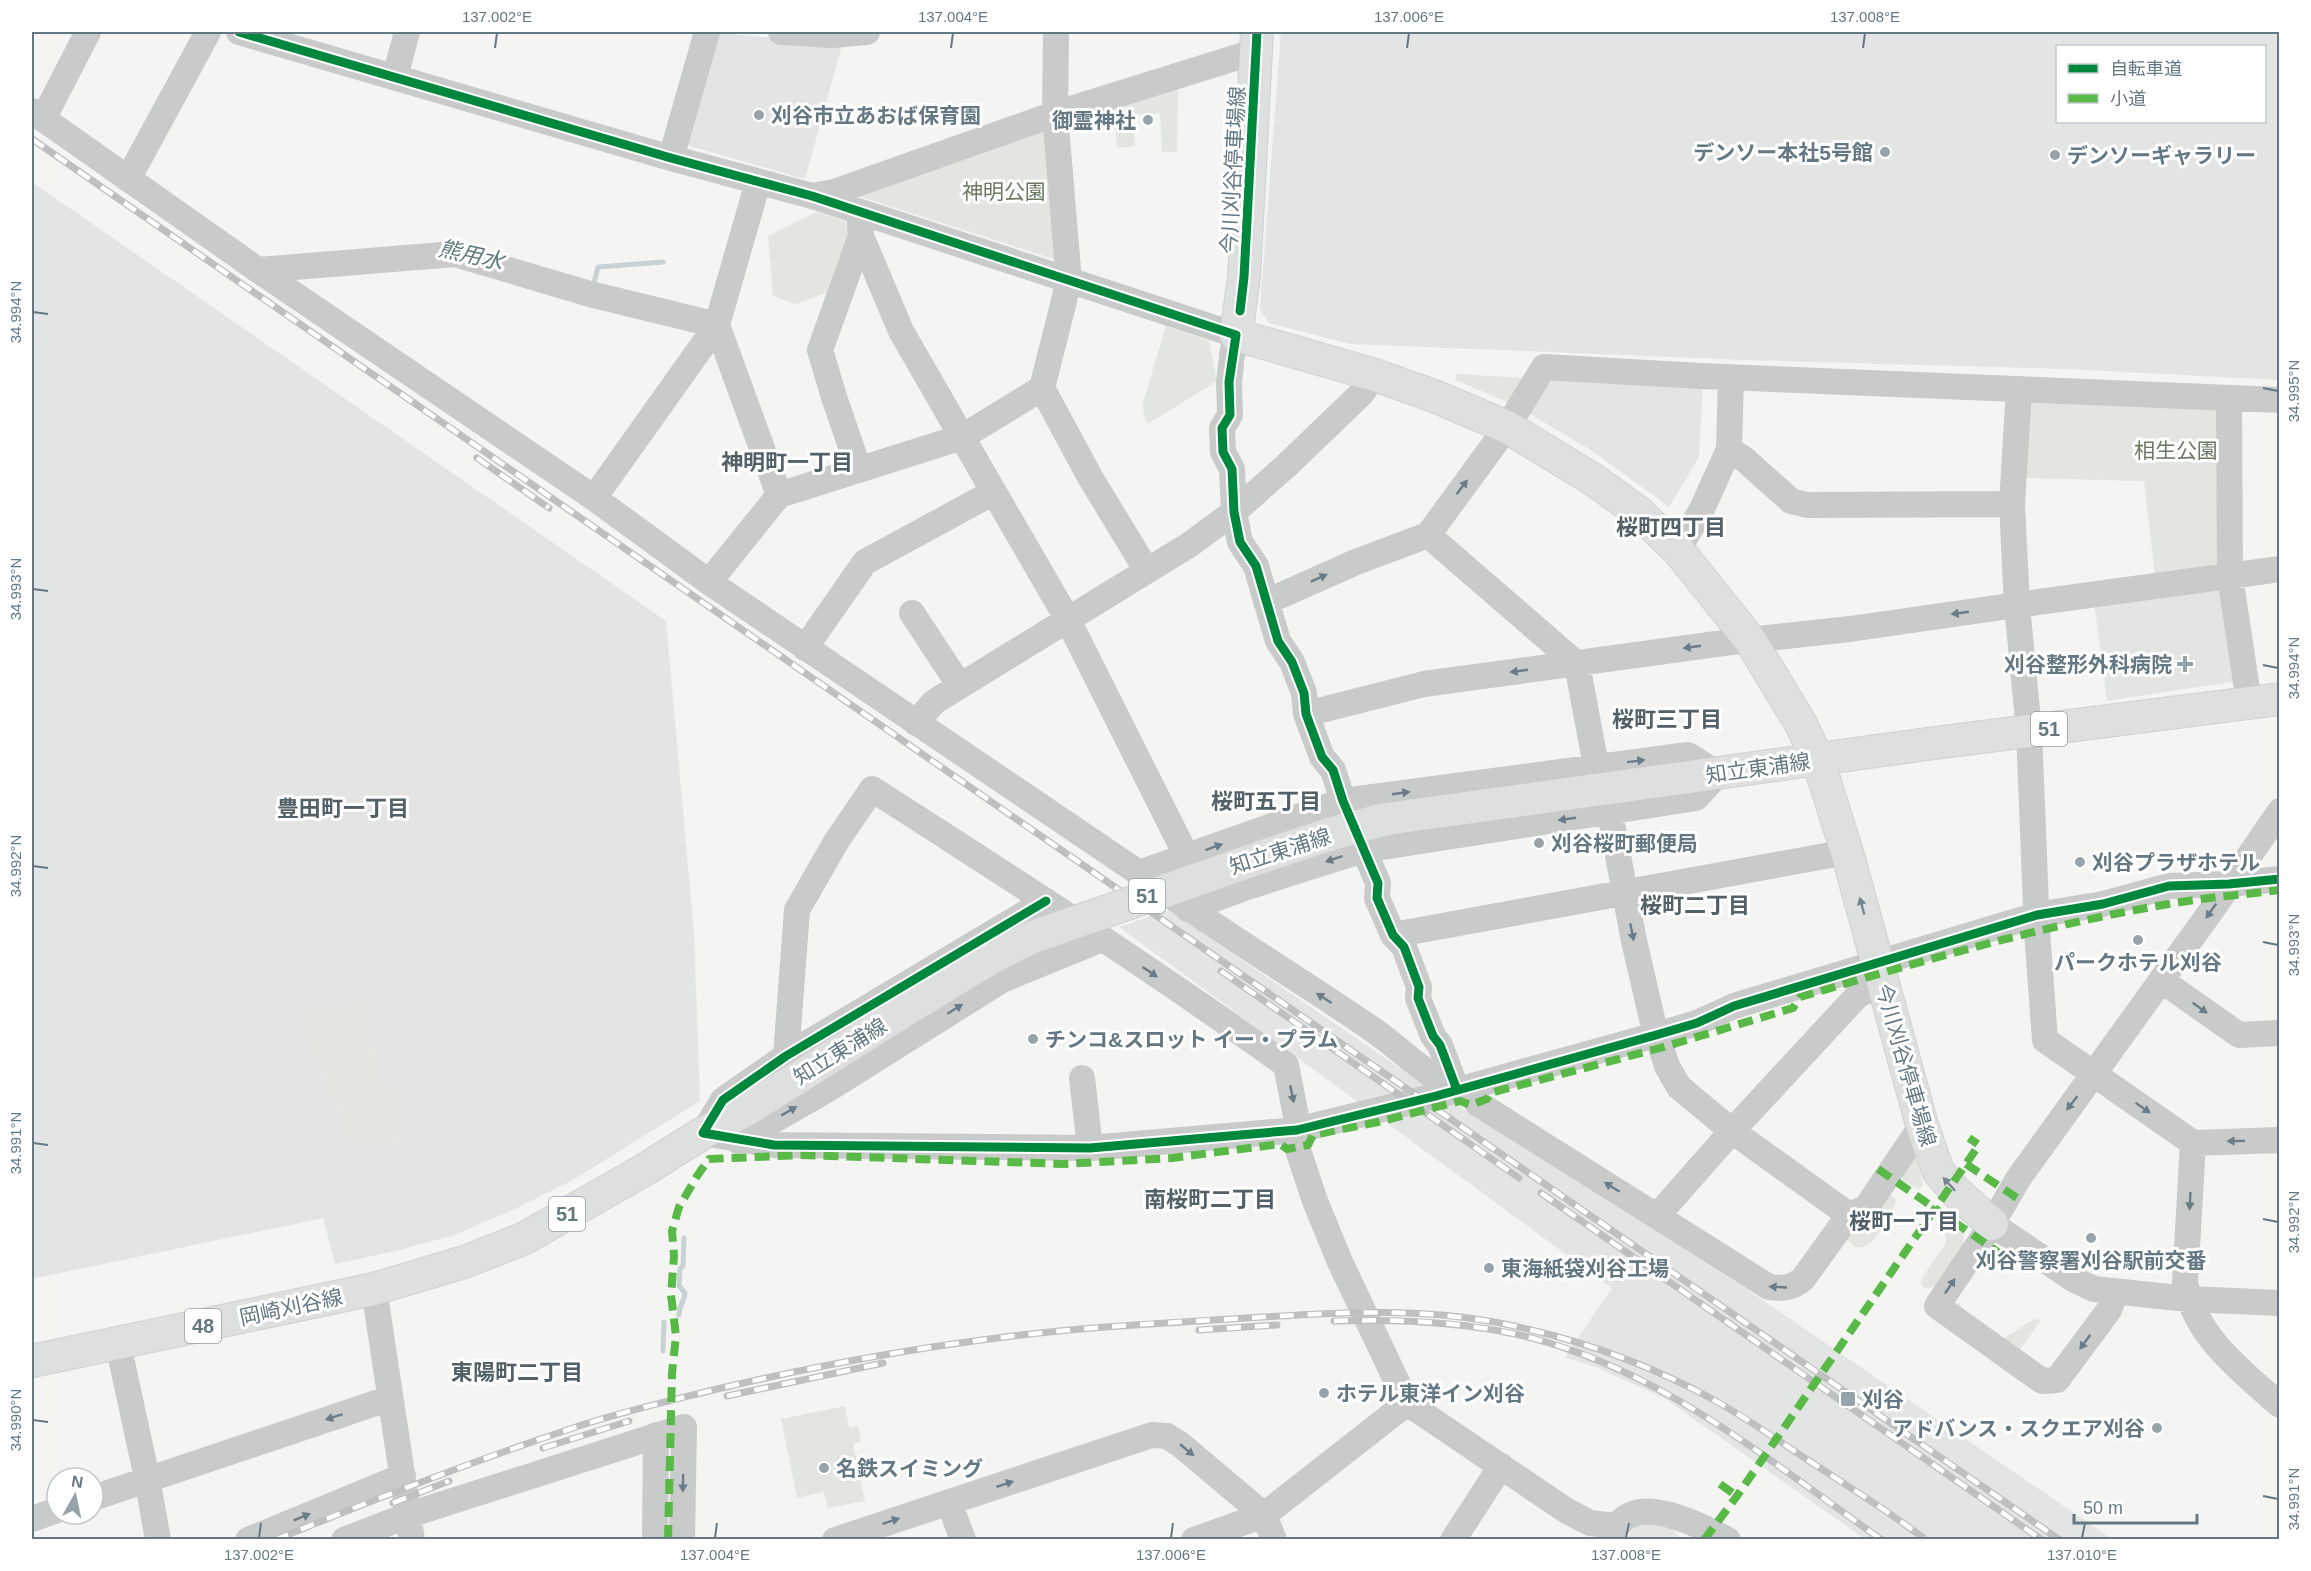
<svg xmlns="http://www.w3.org/2000/svg" width="2311" height="1571" viewBox="0 0 2311 1571" font-family="Arial,'Noto Sans JP',sans-serif">
<rect width="100%" height="100%" fill="#f4f4f3"/>
<path fill="#e3e5e4" fill-rule="evenodd" d="M1281,32h998v348l-212,-11 -321,-9 -396,-16 -81,-21 -9,-14zM2264,46v76h-206v-76z
M722,33l120,12 -37,134 -119,-34 28,-107z
M32,182l634,439 28,312 6,168 -127,79 -64,32 -58,24 -55,15 -61,13 -12,-46 -291,61z
M1554,378l149,6 -4,73 -30,50 -75,-55 -64,-38v-9z
M2225,585l12,96 -130,20 -13,-100z
M1169,910l253,173 320,203 370,253h-247l-201,-141 -69,-31 -30,-10 47,-69 -493,-361z"/>
<path fill="#e3e6e0" d="M1178,84l-1,68h-15l-2,-39 -26,2 1,31 -18,2 -4,-45z
M1047,123l13,138 -202,-65z
M816,212l29,9 6,13 -17,56 -39,14 -22,-8 -5,-60z
M1166,326l43,15 8,40 -69,43 -4,-8 -1,-13z
M1457,374l67,4 -14,25 -55,-23z
M2030,400l189,9 1,158 -65,9 -11,-95 -122,-3z
M367,1002l7,73 22,17 4,55 -44,3 -57,-140 13,-1 1,-4z
M1916,1155l7,30 -4,4 -16,-8 -2,-6z
M1890,1194l5,4 1,5c-7,15 -30,63 -48,37l1,-6 10,-8z
M1955,1226l9,7 -1,14 -28,39 -9,3 -5,-5 1,-6 24,-35 -1,-11 4,-5z
M1959,1303l3,6 41,30 31,-20 6,1v2l-22,30 -62,-48z
M845,1406l4,22 9,-2 3,16 -8,2 12,57 -37,7 -4,-16 -27,6 -16,-79z
M1639,1524c15,1 35,-2 40,15l-50,1 1,-8z"/>
<g fill="none" stroke-linecap="round" stroke-linejoin="round">
<path stroke="#c8d2d4" stroke-width="5" d="M593,287l5,-20 65,-5
M679,1315c0,-9 5,-13 6,-22l-6,-7 1,-17 3,-3 1,-28
M663,1351l1,-29"/>
<defs>
<path id="major" d="M1257,32l-13,245 -8,58 139,40 59,21 73,31 87,53 44,32 40,38 72,90 51,84 17,36 29,92 75,273 16,46 19,22 35,31
M1386,819l541,-75 353,-45
M32,1361l342,-72 90,-27 59,-23 121,-69 59,-37 45,-24 172,-108"/>
</defs>
<use href="#major" stroke="#d0d1d1" stroke-width="34"/>
<path stroke="#c9caca" stroke-width="26" d="M239,32l432,126 141,38 424,139 -4,21
M781,32l51,3 35,-3
M1056,32l-1,82 14,167 -27,107 -80,49 106,183 119,237
M395,77l12,-45
M32,111l226,159 336,228 115,84 430,291c76,56 156,103 233,156 29,20 53,46 85,61
M43,119l45,-87
M671,158l36,-126
M128,179l80,-147
M812,196l22,-4 221,-78 202,-63
M258,270l197,-16 135,40 127,31 41,-143
M717,325l62,170 183,-58 -61,-106 -40,-95 -2,-24
M1231,365l-2,17 1,33 -8,13 1,24 9,17 2,43 6,30 16,24 22,75 14,21 12,31 2,21 16,43 11,13 10,31 35,82 -1,15 16,37 11,12 15,40 -1,11 15,38 7,9 17,45
M1042,388l48,89 57,94
M2229,398l1,178 19,127
M1729,449l15,10 47,42 16,4 205,-1 5,101 263,-36
M859,470l-25,-73 -14,-47 41,-114
M594,498l123,-173
M2012,504l7,-115
M1428,535l149,129 19,102
M1678,550l24,-41 27,-60 2,-72
M709,582l70,-87
M1266,602l90,-40 72,-27 79,-108 37,-60 156,9 580,24
M912,613l48,73
M805,648l60,-86 129,-70
M1306,714l118,-30 307,-42 119,-13 167,-24 12,126 8,200 8,109 148,103 87,-3
M916,723l18,-21 255,-157 45,-33 52,-46 75,-72 14,-19
M1610,813l24,128 19,82 14,43 12,21 53,44 126,-136 25,-12
M1139,873l204,-72 345,-46 30,19 -22,24 -333,52 -119,38 -56,21
M1046,901l-260,155 -63,44 -20,33 71,12 316,3 207,-18 139,-34 220,-61 41,-12 37,-17 303,-91 66,-11 66,-18 60,-2 51,-5
M1393,935l454,-83
M2161,980l78,55 41,-2
M786,1056l11,-146 39,-68 36,-53c139,89 279,179 414,276l10,51 1,31 18,54 25,61 67,141 160,108 23,12 25,3
M1082,1078l8,70
M1469,1087l8,16 292,184c14,2 23,1 34,-8l46,-64 17,-7 56,-83
M738,1141l92,-53 172,-108 100,-41
M2193,1143l-8,139c9,53 56,89 95,123
M1657,1216l75,-85 117,84
M1992,1224l81,55 21,10 94,10 92,4
M374,1289l38,251
M2115,1293l-6,17 -52,70 -15,1 -105,-75 55,-82 26,-45 196,-272 66,-96
M118,1344l29,134 11,62
M93,1498l280,-94 17,-4
M949,1502l14,38
M32,1519l25,-9
M248,1540l155,-64
M344,1540l65,-25 275,-88 -2,113
M655,1540l1,-105
M835,1540l317,-105 15,1 14,9 83,70 -70,25
M1274,1540l-10,-25 143,-112
M1453,1540l48,-74
M1611,1540c15,-55 86,-16 117,0"/>
<use href="#major" stroke="#dedfdf" stroke-width="32"/>
<defs>
<path id="rail" d="M32,139l2028,1401
M477,458l72,50
M1221,971l298,207
M1541,1193l501,347
M1334,1321c60,-2 121,0 181,13 139,30 253,126 367,206
M1199,1330l78,-5
M727,1396l156,-33
M543,1448l86,-27
M393,1503l56,-22
M275,1540c97,-40 196,-78 295,-111 47,-16 95,-27 143,-39 97,-23 194,-41 292,-53 70,-9 140,-13 209,-17 107,-6 208,-17 313,9 65,15 129,39 187,71 36,20 69,44 103,66 37,24 74,47 109,74"/>
</defs>
<use href="#rail" stroke="#bebfc1" stroke-width="7"/>
<use href="#rail" stroke="#fff" stroke-width="4.5" stroke-dasharray="14" stroke-linecap="butt"/>
<defs>
<path id="major-bridge" d="M920,1001l69,-42 41,-21 237,-83 67,-22 52,-14"/>
</defs>
<use href="#major-bridge" stroke="#d0d1d1" stroke-width="34" stroke-linecap="butt"/>
<use href="#major-bridge" stroke="#dedfdf" stroke-width="32"/>
<path stroke="#58b947" stroke-width="8" stroke-dasharray="15 8" stroke-linecap="butt" d="M1966,1164l57,38
M1878,1169l124,86
M1720,1484l17,12
M668,1540l4,-167 4,-37 -5,-41 3,-39 -2,-25 7,-24 18,-31 12,-17 93,-4 262,9 108,-6 108,-14 7,5 21,-4 5,-10 65,-13 82,-21 11,4 16,-6 3,-6 170,-45 133,-40 7,-11c129,-38 260,-77 394,-97 28,-4 57,-6 86,-10
M1704,1540l33,-44 242,-351 -10,-7"/>
<defs>
<path id="cycleway" d="M239,32l432,126 141,38 424,139 -7,47 1,33 -8,13 1,24 9,17 2,43 6,30 16,24 22,75 14,21 12,31 2,21 16,43 11,13 10,31 35,82 -1,15 16,37 11,12 15,40 -1,11 15,38 7,9 17,45
M1240,311l4,-34 13,-245
M1046,901l-260,155 -63,44 -20,33 71,12 316,3 207,-18 139,-34 220,-61 41,-12 37,-17 303,-91 66,-11 66,-18 60,-2 51,-5"/>
</defs>
<use href="#cycleway" stroke="#fff" stroke-width="13"/>
<use href="#cycleway" stroke="#00873e" stroke-width="9"/>
</g>
<defs><path id="oneway-solid" d="M-6-.8H1V-3.2L6.5 0L1 3.2V.8H-6Z" transform="scale(1.5)"/></defs>
<g fill="#697c87">
<use href="#oneway-solid" transform="translate(1462 487) rotate(-53)"/>
<use href="#oneway-solid" transform="translate(1319 578) rotate(-24)"/>
<use href="#oneway-solid" transform="translate(1960 613) rotate(172)"/>
<use href="#oneway-solid" transform="translate(1692 647) rotate(172)"/>
<use href="#oneway-solid" transform="translate(1519 671) rotate(172)"/>
<use href="#oneway-solid" transform="translate(1636 761) rotate(-7)"/>
<use href="#oneway-solid" transform="translate(1401 793) rotate(-8)"/>
<use href="#oneway-solid" transform="translate(1567 819) rotate(172)"/>
<use href="#oneway-solid" transform="translate(1214 847) rotate(-20)"/>
<use href="#oneway-solid" transform="translate(1334 859) rotate(162)"/>
<use href="#oneway-solid" transform="translate(2211 911) rotate(125)"/>
<use href="#oneway-solid" transform="translate(1632 932) rotate(79)"/>
<use href="#oneway-solid" transform="translate(1150 972) rotate(34)"/>
<use href="#oneway-solid" transform="translate(1324 998) rotate(-147)"/>
<use href="#oneway-solid" transform="translate(2200 1008) rotate(35)"/>
<use href="#oneway-solid" transform="translate(955 1009) rotate(-32)"/>
<use href="#oneway-solid" transform="translate(1292 1094) rotate(78)"/>
<use href="#oneway-solid" transform="translate(2072 1103) rotate(128)"/>
<use href="#oneway-solid" transform="translate(2143 1108) rotate(35)"/>
<use href="#oneway-solid" transform="translate(789 1111) rotate(-30)"/>
<use href="#oneway-solid" transform="translate(2236 1141) rotate(179)"/>
<use href="#oneway-solid" transform="translate(1612 1187) rotate(-148)"/>
<use href="#oneway-solid" transform="translate(2190 1201) rotate(93)"/>
<use href="#oneway-solid" transform="translate(1950 1286) rotate(-56)"/>
<use href="#oneway-solid" transform="translate(1778 1287) rotate(-177)"/>
<use href="#oneway-solid" transform="translate(2085 1342) rotate(126)"/>
<use href="#oneway-solid" transform="translate(334 1417) rotate(162)"/>
<use href="#oneway-solid" transform="translate(1187 1450) rotate(40)"/>
<use href="#oneway-solid" transform="translate(683 1483) rotate(91)"/>
<use href="#oneway-solid" transform="translate(1005 1484) rotate(-18)"/>
<use href="#oneway-solid" transform="translate(302 1517) rotate(-22)"/>
<use href="#oneway-solid" transform="translate(891 1521) rotate(-18)"/>
</g>
<g fill="#768791">
<use href="#oneway-solid" transform="translate(1862 906) rotate(-105)"/>
<use href="#oneway-solid" transform="translate(1949 1184) rotate(-132)"/>
</g>
<path fill="none" stroke="#647883" stroke-width="2" d="M495,48l2,-15M951,48l2,-15M1407,48l2,-15M1863,48l2,-15M33,312l15,2M2263,388l15,3M33,589l15,2M2263,665l15,3M33,866l15,2M2263,942l15,3M33,1143l15,2M2263,1219l15,3M33,1420l15,2M2263,1496l15,3M259,1538l2,-15M715,1538l2,-15M1171,1538l2,-15M1626,1538l3,-15M2082,1538l3,-15"/>
<g fill="#96a3aa" stroke="#fff" stroke-width="2">
<circle cx="759" cy="115" r="6"/>
<circle cx="1148" cy="120" r="6"/>
<circle cx="1885" cy="152" r="6"/>
<circle cx="2055" cy="155" r="6"/>
<path d="M2182 655h6v6h6v6h-6v6h-6v-6h-6v-6h6z"/>
<circle cx="1539" cy="843" r="6"/>
<circle cx="2080" cy="862" r="6"/>
<circle cx="2138" cy="940" r="6"/>
<circle cx="1033" cy="1039" r="6"/>
<circle cx="2091" cy="1238" r="6"/>
<circle cx="1489" cy="1268" r="6"/>
<circle cx="1324" cy="1393" r="6"/>
<rect x="1840" y="1391" width="16" height="16" rx="3"/>
<circle cx="2157" cy="1428" r="6"/>
<circle cx="824" cy="1468" r="6"/>
</g>
<g text-anchor="middle" dominant-baseline="central" stroke-width="6" stroke-linejoin="round" paint-order="stroke">
<g fill="#fff" stroke="#92a0a8" stroke-width="1.5">
<rect x="2031" y="712" width="36" height="34" rx="4.5"/>
<rect x="1129" y="879" width="36" height="34" rx="4.5"/>
<rect x="549" y="1197" width="36" height="34" rx="4.5"/>
<rect x="185" y="1309" width="36" height="34" rx="4.5"/>
</g>
<g font-size="20" font-weight="bold" fill="#647883">
<text x="2049" y="729">51</text>
<text x="1147" y="896">51</text>
<text x="567" y="1214">51</text>
<text x="203" y="1326">48</text>
</g>
<g font-size="21" font-weight="bold" fill="#647883" stroke="#fff" text-anchor="start">
<text x="771" y="115">刈谷市立あおば保育園</text>
<text x="1136" y="120" text-anchor="end">御霊神社</text>
<text x="1873" y="152" text-anchor="end">デンソー本社5号館</text>
<text x="2067" y="155">デンソーギャラリー</text>
<text x="2172" y="664" text-anchor="end">刈谷整形外科病院</text>
<text x="1551" y="843">刈谷桜町郵便局</text>
<text x="2092" y="862">刈谷プラザホテル</text>
<text x="2138" y="962" text-anchor="middle">パークホテル刈谷</text>
<text x="1045" y="1039">チンコ&amp;スロット イー・プラム</text>
<text x="2091" y="1260" text-anchor="middle">刈谷警察署刈谷駅前交番</text>
<text x="1501" y="1268">東海紙袋刈谷工場</text>
<text x="1336" y="1393">ホテル東洋イン刈谷</text>
<text x="1862" y="1399">刈谷</text>
<text x="2145" y="1428" text-anchor="end">アドバンス・スクエア刈谷</text>
<text x="836" y="1468">名鉄スイミング</text>
</g>
<g font-size="21" fill="#647883" stroke="#fff">
<text transform="translate(1233 170) rotate(-87)">今川刈谷停車場線</text>
<text transform="translate(1758 768) rotate(-8)">知立東浦線</text>
<text transform="translate(1280 851) rotate(-18)">知立東浦線</text>
<text transform="translate(840 1051) rotate(-32)">知立東浦線</text>
<text transform="translate(1906 1065) rotate(74)">今川刈谷停車場線</text>
<text transform="translate(291 1307) rotate(-12)">岡崎刈谷線</text>
</g>
<g font-size="21" fill="#6a7a63" stroke="#fff">
<text x="1004" y="191">神明公園</text>
<text x="2176" y="450">相生公園</text>
</g>
<g font-size="22" font-style="italic" fill="#5f7a7f" stroke="#fff">
<text transform="translate(471 255) rotate(13)">熊用水</text>
</g>
<g font-size="22" font-weight="bold" fill="#526068" stroke="#fff">
<text x="787" y="462">神明町一丁目</text>
<text x="1671" y="527">桜町四丁目</text>
<text x="1667" y="719">桜町三丁目</text>
<text x="1266" y="801">桜町五丁目</text>
<text x="343" y="808">豊田町一丁目</text>
<text x="1695" y="905">桜町二丁目</text>
<text x="1210" y="1199">南桜町二丁目</text>
<text x="1904" y="1221">桜町一丁目</text>
<text x="517" y="1372">東陽町二丁目</text>
</g>
</g>
<rect width="2311" height="1571" fill="none" stroke="#ffffff" stroke-width="66"/>
<rect x="2056" y="45" width="210" height="78" fill="#ffffff" stroke="#c1c9cd" stroke-width="1.5"/>
<rect x="2068" y="64" width="30" height="9" fill="#00873e" stroke="#c1c9cd" stroke-width="1.5"/>
<text x="2110" y="75" font-size="18" fill="#647883">自転車道</text>
<rect x="2068" y="94" width="30" height="9" fill="#58b947" stroke="#c1c9cd" stroke-width="1.5"/>
<text x="2110" y="105" font-size="18" fill="#647883">小道</text>
<g transform="translate(75 1496) rotate(9)"><circle r="28" fill="#ffffff" stroke="#c1c9cd" stroke-width="1.5"/>
<path d="M0-4.5L10 22L0 15L-10 22Z" fill="#96a3aa"/>
<text y="-9" font-size="16" font-weight="bold" text-anchor="middle" fill="#647883">N</text>
</g>
<path d="M2074 1514v9h123v-9" fill="none" stroke="#647883" stroke-width="3"/>
<text x="2083" y="1514" font-size="18" fill="#647883" stroke="#ffffff" stroke-width="4.5" paint-order="stroke">50 m</text>
<rect x="33" y="33" width="2245" height="1505" fill="none" stroke="#647883" stroke-width="2"/>
<g font-size="15" text-anchor="middle" fill="#647883">
<text x="497" y="22">137.002°E</text>
<text x="953" y="22">137.004°E</text>
<text x="1409" y="22">137.006°E</text>
<text x="1865" y="22">137.008°E</text>
<text transform="translate(16 312) rotate(-90)" y="5">34.994°N</text>
<text transform="translate(2294 391) rotate(-90)" y="5">34.995°N</text>
<text transform="translate(16 589) rotate(-90)" y="5">34.993°N</text>
<text transform="translate(2294 668) rotate(-90)" y="5">34.994°N</text>
<text transform="translate(16 866) rotate(-90)" y="5">34.992°N</text>
<text transform="translate(2294 945) rotate(-90)" y="5">34.993°N</text>
<text transform="translate(16 1143) rotate(-90)" y="5">34.991°N</text>
<text transform="translate(2294 1222) rotate(-90)" y="5">34.992°N</text>
<text transform="translate(16 1420) rotate(-90)" y="5">34.990°N</text>
<text transform="translate(2294 1499) rotate(-90)" y="5">34.991°N</text>
<text x="259" y="1560">137.002°E</text>
<text x="715" y="1560">137.004°E</text>
<text x="1171" y="1560">137.006°E</text>
<text x="1626" y="1560">137.008°E</text>
<text x="2082" y="1560">137.010°E</text>
</g>
</svg>
